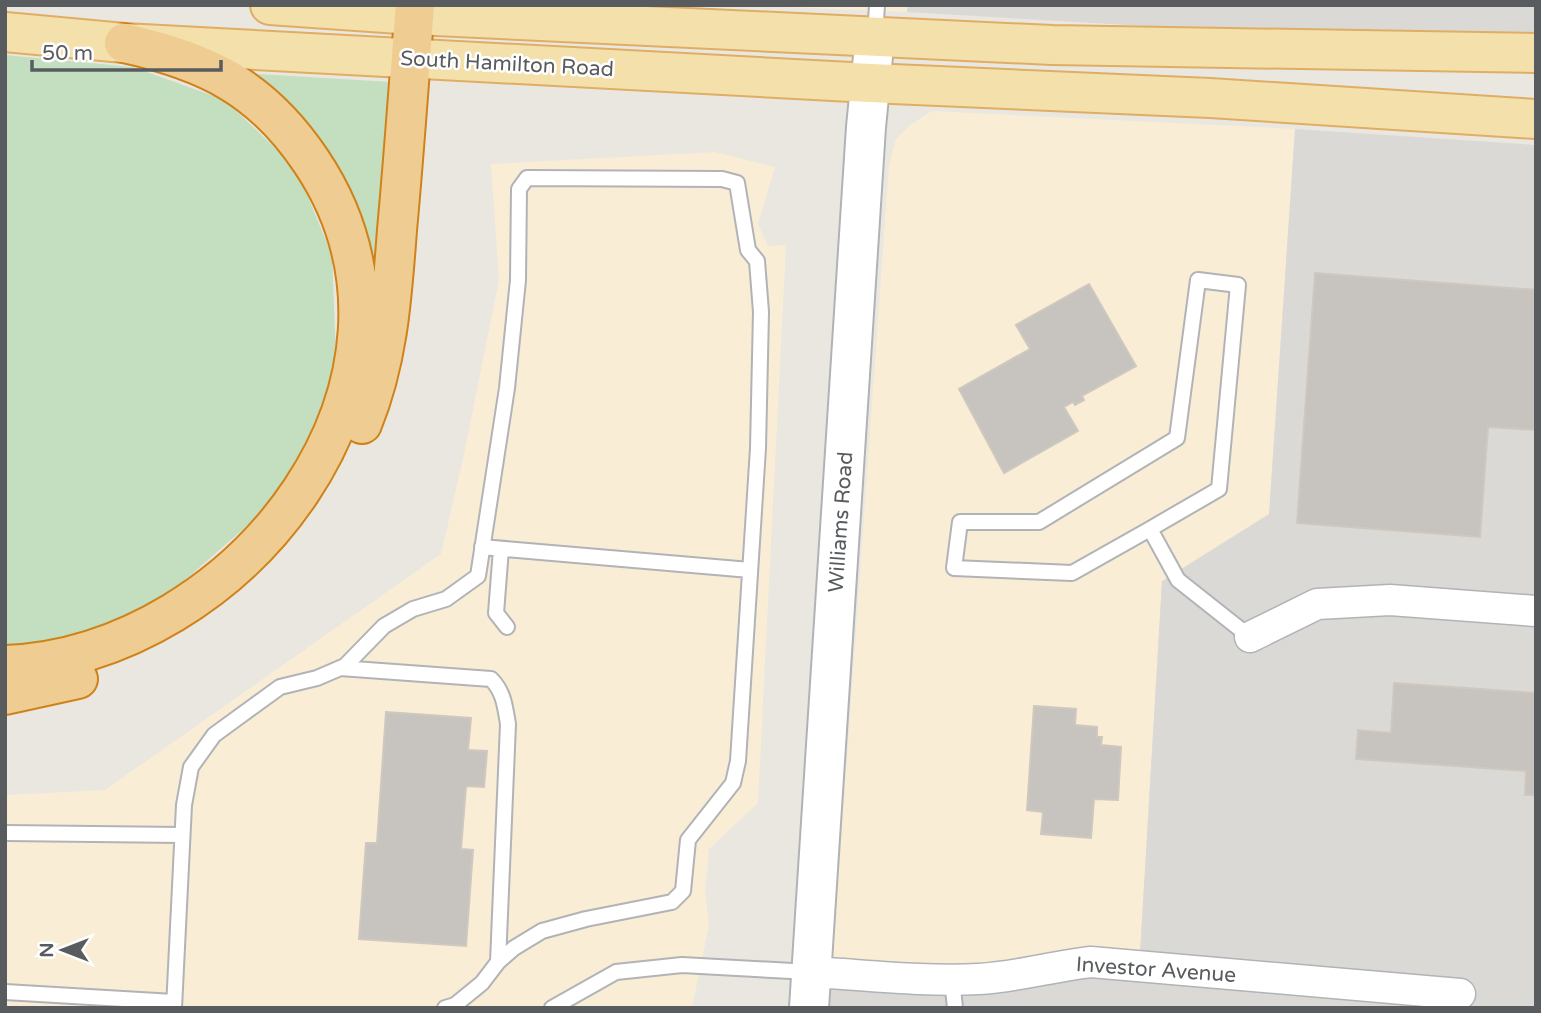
<svg xmlns="http://www.w3.org/2000/svg" width="1541" height="1013" viewBox="0 0 1541 1013" font-family="'Varela Round',sans-serif">
<rect width="100%" height="100%" fill="#eae7e0"/>
<path fill="#f9edd6" d="M739,5h169l-1,7z
M932,111l363,18 -26,386 -107,67 -23,389 -307,-2 57,-804 7,-26 14,-14z
M715,152l60,15 -17,57 10,22 18,-1 -28,558 -49,46 -4,42 4,34 -17,83h-687v-213l100,-5 336,-236 22,-95 36,-179 -8,-116z"/>
<path fill="#dbd9d5" d="M908,5h628v44l-629,-37z
M1295,129l241,16v863h-727l2,-36 328,-2 23,-389 107,-67z"/>
<path fill="#c3dfbf" d="M5,55l128,12 92,33 71,68 36,87 4,103 -19,78 -28,50 -47,44 -74,65 -78,47 -85,11z
M241,73l150,9 -7,195 -16,-1z"/>
<path fill="#c7c3bf" stroke="#cec8bf" stroke-width="2" d="M1315,273l221,17v140l-48,-3 -8,110 -183,-14z
M1089,284l47,82 -54,30 2,4 -9,5 -2,-3 -9,5 14,24 -74,42 -45,-84 71,-40 -14,-24z
M1394,683l142,10v102h-11l1,-24 -170,-12 2,-29 33,3z
M1034,706l42,3 -1,16 22,2v10h5l-1,8 20,2 -3,53 -24,-1 -3,39 -50,-4 2,-22 -16,-2z
M386,712l85,6 -3,32 19,1 -3,36 -18,-1 -5,63 12,1 -7,96 -107,-7 7,-96h11z"/>
<g fill="none" stroke-linecap="round" stroke-linejoin="round">
<defs>
<path id="lane" d="M875,35l2,-30
M1150,529l69,-40 19,-204 -40,-5 -21,158 -138,84h-79l-6,46 118,5 78,-44 28,51 72,57
M482,547l268,23
M501,549l-5,64 11,14
M340,668l151,11c13,13 14,28 17,45l-10,238
M5,833l177,2
M952,979l3,29
M5,992l169,10
M174,1008l10,-203 7,-38 23,-32 66,-48 37,-9 28,-12 39,-40 29,-17 33,-10 32,-23 29,-188 11,-108 1,-91 8,-11 195,1 15,4 11,67 9,11 4,51 -3,136 -20,313 -5,22 -45,57 -5,51 -11,11 -86,17 -44,12 -28,17 -16,14 -16,21 -27,22 -10,3
M552,1008l64,-36 66,-7 128,7"/>
<path id="street" d="M1250,637l67,-33 73,-4 146,11
M811,972c55,3 113,10 168,7 38,-2 75,-13 112,-17l369,32"/>
<path id="secondary" d="M809,1008l57,-881 9,-91"/>
<path id="primary" d="M270,5l144,10 638,30 484,8
M5,32l119,11 746,40 340,15 326,21"/>
<path id="highway" d="M362,424c26,-63 30,-127 35,-194 7,-75 12,-150 18,-225
M5,665c235,-9 452,-287 306,-504 -49,-73 -104,-100 -187,-118
M5,695l73,-16"/>
</defs>
<use href="#lane" stroke="#b1b3b6" stroke-width="18"/>
<use href="#street" stroke="#b1b3b6" stroke-width="33"/>
<use href="#secondary" stroke="#b0b3b6" stroke-width="42"/>
<use href="#primary" stroke="#dfae64" stroke-width="42"/>
<use href="#highway" stroke="#d0821a" stroke-width="42"/>
<use href="#lane" stroke="#fff" stroke-width="14"/>
<use href="#street" stroke="#fff" stroke-width="30"/>
<use href="#secondary" stroke="#fff" stroke-width="38"/>
<use href="#primary" stroke="#f4e0ab" stroke-width="38"/>
<use href="#highway" stroke="#efcd92" stroke-width="38"/>
</g>
<g text-anchor="middle" dominant-baseline="central" stroke-width="5" stroke-linejoin="round" paint-order="stroke">
<g font-size="21" fill="#595c5f" stroke="#fff">
<text transform="translate(507 64) rotate(3)">South Hamilton Road</text>
<text transform="translate(841 522) rotate(-86)">Williams Road</text>
<text transform="translate(1156 970) rotate(4)">Investor Avenue</text>
</g>
</g>
<rect width="1541" height="1013" fill="none" stroke="#595c5f" stroke-width="14"/>
<g transform="translate(63 950) rotate(270)" stroke="#ffffff" stroke-width="5" paint-order="stroke">
<path d="M0-5L12 26L0 18L-12 26Z" fill="#595c5f"/>
<text y="-10" font-size="19" font-weight="bold" text-anchor="middle" fill="#595c5f">N</text>
</g>
<path d="M32 60v10h189v-10" fill="none" stroke="#595c5f" stroke-width="3.5"/>
<text x="42" y="60" font-size="21" fill="#595c5f" stroke="#ffffff" stroke-width="5" paint-order="stroke">50 m</text>
</svg>
